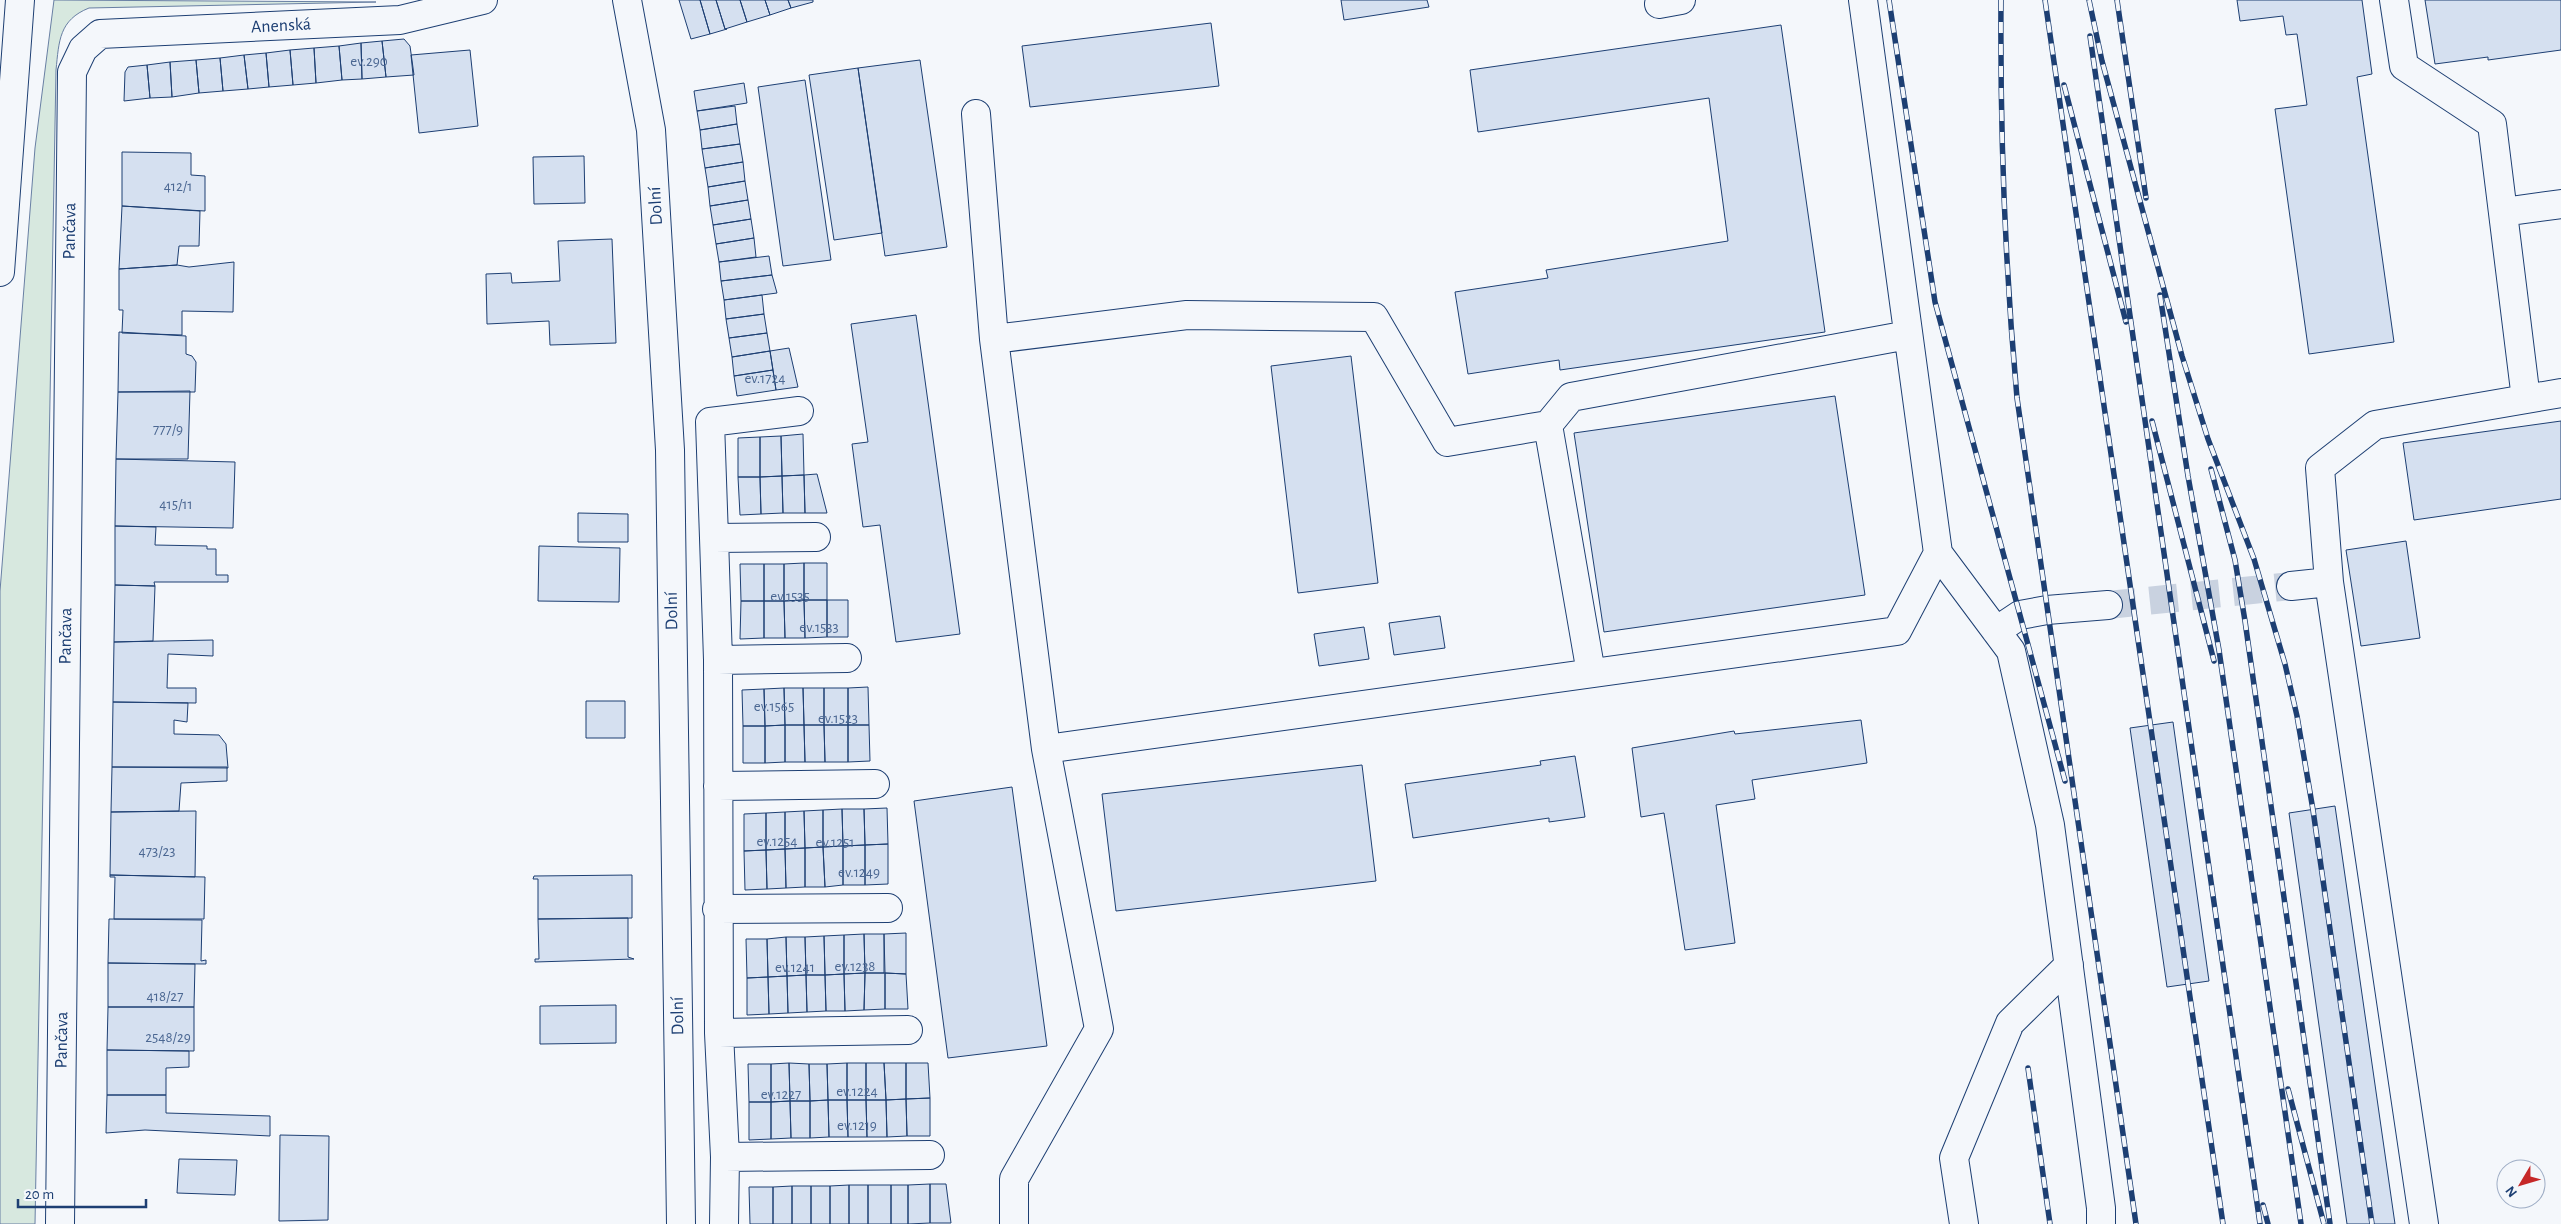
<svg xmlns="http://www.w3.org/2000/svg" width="2561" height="1224" viewBox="0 0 2561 1224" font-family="'Alegreya Sans',sans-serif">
<rect width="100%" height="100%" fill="#f4f7fb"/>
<path fill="#d7e8df" stroke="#687fa3" d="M54,0l322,2 -287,6c-30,12 -30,33 -33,62l-21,1154h-35v-633l35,-443z"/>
<path fill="#d5e0f0" stroke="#1d3f73" d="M679,0h21l10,34 -19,5z
M700,0h16l9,29h2l-17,5z
M716,0h24l7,22 -22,7z
M740,0h25l5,15 -23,7z
M765,0h23l3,8 -21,7z
M788,0h25v2l-22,6z
M1341,0h86l2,7 -85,13z
M2237,0h125l10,74 -15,3 37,265 -85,12 -34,-245 32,-4 -10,-71 -11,1 -3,-19 -43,5z
M2425,0h136v50l-73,10v-3l-53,7z
M1211,23l8,63 -189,21 -8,-61z
M1781,25l44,307 -265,38 -1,-10 -91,14 -13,-82 93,-14 -2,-8 182,-29 -19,-143 -231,34 -8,-62z
M404,39l6,7 4,29 -28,2 -4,-36z
M382,41l4,36 -24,2 -1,-36z
M361,43l1,36 -20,1 -3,-34z
M339,46l3,34 -26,3 -2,-35z
M314,48l2,35 -23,2 -3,-35z
M290,50l3,35 -24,2 -3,-34z
M470,50l8,76 -59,7 -8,-78z
M266,53l3,34 -21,2 -4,-34z
M244,55l4,34 -25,2 -3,-33z
M220,58l3,33 -24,2 -3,-33z
M196,60l3,33 -27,4 -2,-35z
M920,60l27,187 -62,9 -27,-188z
M170,62l2,35 -22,1 -3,-33z
M147,65l3,33 -26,3 1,-29 3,-5z
M858,68l24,165 -48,7 -25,-165z
M805,80l26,180 -48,6 -25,-179z
M744,83l3,20 -50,8 -3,-20z
M735,106l2,18 -37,6 -3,-19z
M737,124l3,20 -38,5 -2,-19z
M740,144l3,18 -38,6 -3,-19z
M122,152l69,1v22l14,1v35l-83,-5z
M584,156l1,47 -51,1 -1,-47z
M743,162l2,19 -37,6 -3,-19z
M745,181l3,19 -38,6 -2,-19z
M748,200l3,19 -38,6 -3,-19z
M122,206l78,5 -1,35h-20l-2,19 -58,4z
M751,219l3,19 -38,6 -3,-19z
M754,238l2,19 -37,5 -3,-18z
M612,239l4,104 -66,2 -1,-24 -62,3 -1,-50 25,-1 1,10 48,-2 -2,-40z
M769,256l3,19 -51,6 -2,-19z
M234,262l-1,50 -51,-1v24l-60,-2 1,-23h-4v-41l58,-4 12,2z
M772,275l5,18 -53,7 -3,-19z
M762,295l2,19 -38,5 -2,-19z
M764,314l3,19 -38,5 -3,-19z
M916,315l44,319 -64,8 -16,-117 -17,2 -11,-83 16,-2 -17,-118z
M119,332l67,4v18l6,2 4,6 -1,30h-77z
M767,333l3,18 -38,6 -3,-19z
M789,348l9,39 -22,3 -6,-39z
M770,351l3,19 -39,6 -2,-19z
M1351,356l27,227 -80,10 -27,-227z
M773,370l3,20 -39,6 -3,-20z
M190,391l-2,68h-72l2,-67z
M1835,396l30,199 -261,37 -30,-199z
M2561,421v78l-147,21 -11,-77z
M803,434l1,41 -22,1 -1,-40z
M781,436l1,40 -22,1v-40z
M760,437v40h-22v-39z
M116,459l119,3 -2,66 -118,-2z
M817,474l10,39h-22l-1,-38z
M804,475l1,38h-22l-1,-37z
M782,476l1,37 -22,1 -1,-37z
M738,477h22l1,37 -21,1z
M578,513l50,1v28h-50z
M115,526l41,1 -1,18 52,1v3h9v26h12v7h-74l1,4 -40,-1z
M2406,541l14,97 -59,8 -15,-96z
M539,546l81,2 -1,54 -81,-1z
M804,563h23v37h-23z
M804,563v37l-20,1v-37z
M740,564h24v37h-23z
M764,564h20v37h-20z
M115,585l40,1 -2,55 -39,1z
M804,600l1,38h-20l-1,-37z
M804,600h23v37l-22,1z
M827,600h21v37h-21z
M741,601h23v37l-24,1z
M764,601h20l1,37h-21z
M1440,616l5,32 -51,7 -5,-32z
M1364,627l5,32 -50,7 -5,-32z
M213,640v16l-45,-2 -1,34h29v15l-83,-1 1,-60z
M868,687l1,38h-21v-37z
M784,688l1,37 -20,1 -1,-37z
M784,688h19l1,37h-19z
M803,688h21v37h-20z
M824,688h24v37h-24z
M764,689l1,37h-22l-1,-36z
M586,701h39v37h-39z
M113,702l75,1 -1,19 -13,-2v14l45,1 7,9 2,24 -116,-1z
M1861,720l6,43 -115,17 3,19 -39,6 19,138 -50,7 -21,-137 -23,4 -9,-69 102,-17 1,3z
M2173,722l36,259 -42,6 -37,-259z
M785,725h19l1,37h-20z
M785,725v37l-20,1v-37z
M804,725h20l1,37h-20z
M824,725h24v37h-23z
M848,725h21l1,36 -22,1z
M743,726h22v37h-22z
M1575,756l10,61 -36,5v-4l-136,20 -8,-54 136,-19 -1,-4z
M1362,765l14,116 -260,30 -14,-117z
M112,767h115v14l-46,2 -2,28 -68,1z
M1012,787l35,259 -99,12 -34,-257z
M2335,806l60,418h-48l-58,-411z
M887,808l1,36 -23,1 -1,-36z
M842,809l1,37 -20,1v-37z
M842,809h22l1,36 -22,1z
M823,810v37l-18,1 -1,-37z
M196,811l-1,66 -85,-2 1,-63z
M804,811l1,37 -20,1v-37z
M785,812v37l-19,1v-37z
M766,813v37l-22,1v-37z
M888,844v40l-23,1v-40z
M865,845v40h-22v-39z
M843,846v39l-18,2 -2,-40z
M823,847l2,40h-20v-39z
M805,848v39l-19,1 -1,-39z
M785,849l1,39 -19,1 -1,-39z
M766,850l1,39 -22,1 -1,-39z
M110,875l95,2 -1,42h-90l1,-42h-5z
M632,875v43l-94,1v-40h-5l1,-3z
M628,918v39l6,2 -99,3v-3h4l-1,-40z
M109,919l93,1 -1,41 5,-1v4l-98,-1z
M906,933v41l-21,-1 -1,-39z
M864,934h20v39h-19z
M864,934l1,39 -21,1v-39z
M844,935v39l-19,1 -1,-39z
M824,936l1,39h-19l-1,-38z
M786,937h19l1,38 -19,1z
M786,937l1,39 -19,1 -1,-38z
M746,939h21l1,38 -21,1z
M108,963l87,1 -1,43h-86z
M865,973l-1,37 -19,1 -1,-37z
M865,973h20v36l-21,1z
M885,973l21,1 2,35h-23z
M844,974l1,37h-19l-1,-36z
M806,975l1,37 -19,1 -1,-37z
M806,975h19l1,36 -19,1z
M787,976l1,37 -19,1 -1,-37z
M768,977l1,37 -22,1v-37z
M616,1005v38l-76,1v-38z
M108,1007h86v44l-87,-1z
M107,1050l82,1v16l-23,1v27h-59z
M789,1063l20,1 1,37h-20z
M789,1063l1,38 -19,1v-38z
M847,1063h19v37h-19z
M847,1063v37h-19l-1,-36z
M866,1063h18l2,37h-20z
M884,1063h22v36l-20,1z
M906,1063h22l2,35 -24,1z
M748,1064h23v38h-22z
M809,1064h18l1,36 -18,1z
M107,1095h59v18l104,3v20l-125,-6 -39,3z
M930,1098v38h-23l-1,-37z
M906,1099l1,37 -20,1 -1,-37z
M828,1100h19l1,37h-19z
M828,1100l1,37 -19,1v-37z
M847,1100h19l1,37h-19z
M866,1100h20l1,37h-20z
M790,1101h20v37h-19z
M790,1101l1,37 -20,1v-37z
M749,1102h22v37l-22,1z
M280,1135l49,1 -1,84 -49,1z
M179,1159l58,1 -2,35 -58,-2z
M930,1184h16l5,39h-21z
M930,1184v39l-22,1v-39z
M849,1185h19v39h-19z
M849,1185v39h-19v-38z
M868,1185h23v39h-23z
M891,1185h17v39h-17z
M792,1186v38h-19v-37z
M792,1186h19v38h-19z
M811,1186h19v38h-19z
M749,1187h24v37h-23z"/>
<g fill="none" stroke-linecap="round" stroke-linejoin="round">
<path stroke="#c9d2e0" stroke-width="28" stroke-dasharray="28 14" stroke-linecap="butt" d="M2108,605l183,-19"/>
<defs>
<path id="minor" d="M627,0l24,130 19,320 11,774
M1863,0l75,553 73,98 39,174 51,383v16
M2394,0l10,66 88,58 34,275
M1659,4l22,-4
M976,114l18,225 52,410
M2503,212l58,-8
M994,339l193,-24 187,2 73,125 101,-17
M714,538l-4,-116 89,-11
M2329,582l-9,-114 55,-43 186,-32
M2291,586l38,-4 95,642
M1996,631l24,-16 27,-5 61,-5
M718,660l129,-2
M1591,673l-43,-248 23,-28 337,-62
M718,786l157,-2
M717,909l171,-1
M719,1033l-1,-373 -4,-122 102,-1
M725,1157l205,-2
M60,1224l12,-1152 11,-23 17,-15 300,-14 83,-20
M724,1224l1,-67 -6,-124 189,-3
M1014,1224v-45l85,-150 -53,-280 851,-118 41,-78
M1964,1224l-10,-66 56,-135 59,-58"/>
<path id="major" d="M0,272l20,-272"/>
</defs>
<use href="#minor" stroke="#1d3f73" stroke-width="30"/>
<use href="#major" stroke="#1d3f73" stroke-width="30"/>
<use href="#minor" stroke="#f4f7fb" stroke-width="28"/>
<use href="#major" stroke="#f4f7fb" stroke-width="28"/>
<defs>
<path id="rail" d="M1889,0l46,302 130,479
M2001,0c-1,133 4,266 16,398l119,826
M2045,0l178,1224
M2089,0l13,61 80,295 26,83 46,120 31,105 12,52 16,94 59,414
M2117,0l29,198
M2090,36l170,1188
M2064,85l62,237
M2160,295l28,181 31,174 82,574
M2152,421l62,240
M2211,469l24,91 10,61 85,603
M2028,1068l22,156
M2288,1089l36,135
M2263,1205l5,19"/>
</defs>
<use href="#rail" stroke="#1d3f73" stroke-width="5.5"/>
<use href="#rail" stroke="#f4f7fb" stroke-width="4" stroke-dasharray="11" stroke-linecap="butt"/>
</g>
<g text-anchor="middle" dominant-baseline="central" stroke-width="4" stroke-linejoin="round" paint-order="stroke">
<g font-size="15" fill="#4b6792">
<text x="369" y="61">ev.290</text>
<text x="178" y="186">412/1</text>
<text x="765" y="378">ev.1724</text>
<text x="168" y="429">777/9</text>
<text x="176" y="504">415/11</text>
<text x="790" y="596">ev.1535</text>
<text x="819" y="627">ev.1533</text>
<text x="774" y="706">ev.1565</text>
<text x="838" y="718">ev.1523</text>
<text x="777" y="841">ev.1254</text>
<text x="835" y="842">ev.1251</text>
<text x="157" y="851">473/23</text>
<text x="859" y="872">ev.1249</text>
<text x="855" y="966">ev.1238</text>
<text x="795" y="967">ev.1241</text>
<text x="165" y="996">418/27</text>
<text x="168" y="1037">2548/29</text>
<text x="857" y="1091">ev.1224</text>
<text x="781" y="1094">ev.1227</text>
<text x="857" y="1125">ev.1219</text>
</g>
<g font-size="18" fill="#1d3f73" stroke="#f4f7fb">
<text transform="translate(281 26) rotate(-3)">Anenská</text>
<text transform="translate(656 206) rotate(-93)">Dolní</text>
<text transform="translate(70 231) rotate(-89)">Pančava</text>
<text transform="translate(672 611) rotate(-91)">Dolní</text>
<text transform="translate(66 636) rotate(-89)">Pančava</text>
<text transform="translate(678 1016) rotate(-91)">Dolní</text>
<text transform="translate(62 1040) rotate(-89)">Pančava</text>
</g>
</g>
<g transform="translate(2521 1184) rotate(232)"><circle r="24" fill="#f4f7fb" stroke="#9eadc5"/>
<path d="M0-4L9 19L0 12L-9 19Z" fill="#c62828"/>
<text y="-8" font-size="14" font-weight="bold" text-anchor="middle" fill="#1d3f73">N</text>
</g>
<path d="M18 1199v8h128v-8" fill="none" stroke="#1d3f73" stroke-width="2.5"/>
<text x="25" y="1199" font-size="15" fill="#1d3f73" stroke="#f4f7fb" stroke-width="4" paint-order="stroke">20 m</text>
</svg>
